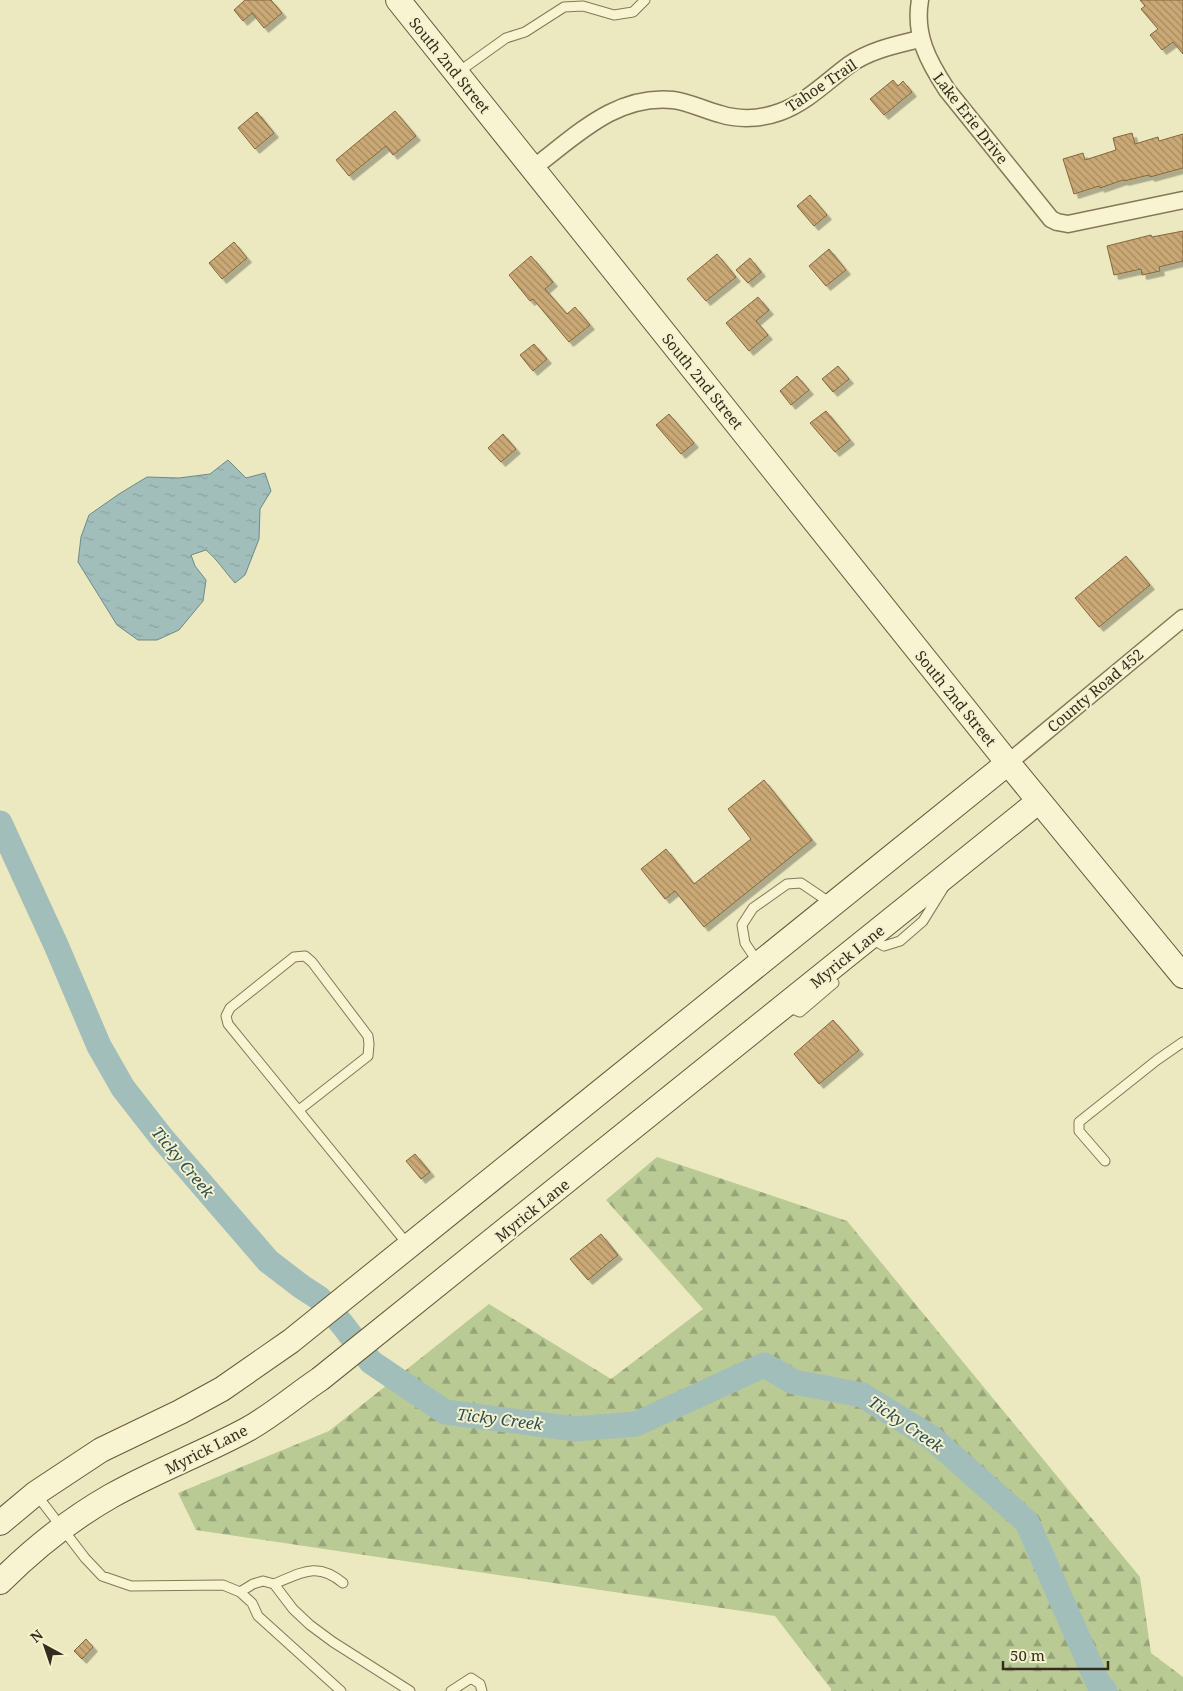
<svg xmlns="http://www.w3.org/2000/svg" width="1183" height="1691" viewBox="0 0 1183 1691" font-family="'Noto Serif',serif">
<defs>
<pattern id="forest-firs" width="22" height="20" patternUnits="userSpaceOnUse" patternTransform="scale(1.25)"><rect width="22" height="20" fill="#b9ca94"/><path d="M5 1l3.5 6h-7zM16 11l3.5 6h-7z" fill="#97a478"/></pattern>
<pattern id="water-ripples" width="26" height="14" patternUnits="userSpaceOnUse" patternTransform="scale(1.25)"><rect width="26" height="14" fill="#a2bebb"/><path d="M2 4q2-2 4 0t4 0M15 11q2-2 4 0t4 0" fill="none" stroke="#8ca3a0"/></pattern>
<pattern id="building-back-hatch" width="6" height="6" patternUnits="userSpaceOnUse" patternTransform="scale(1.25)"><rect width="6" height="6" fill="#caa976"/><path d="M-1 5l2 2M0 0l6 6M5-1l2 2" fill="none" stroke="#a58a60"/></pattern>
<filter id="shadow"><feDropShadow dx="4.5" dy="4.5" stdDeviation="0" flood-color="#0004"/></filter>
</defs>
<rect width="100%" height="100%" fill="#ece8bf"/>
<path fill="url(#forest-firs)" d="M657,1157l190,64 293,356 11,76 32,24v14h-352v-2l-56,-73 -579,-86 -18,-37 151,-62 160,-127 122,75 92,-70 -97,-109z"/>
<path fill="url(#water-ripples)" stroke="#6a8b8a" d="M228,460l18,18 19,-5 6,18 -11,18 -1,30 -14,36 -10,8c-10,-11 -18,-24 -29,-33l-15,5 4,11 11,14 -3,21 -24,29 -22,10h-19l-21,-15 -39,-63 3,-25 8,-22 30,-21 28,-17 32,1 31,-4z"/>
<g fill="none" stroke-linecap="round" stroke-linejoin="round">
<path stroke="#a2bebb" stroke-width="25" d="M0,823l56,122 43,101 24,42 39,50 106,123 34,26 17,11 23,26 29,38 74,50 130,17 61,-5 128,-59 30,17 68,13 70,43 95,84 71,161 7,8"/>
</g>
<path fill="url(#building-back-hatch)" stroke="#83673e" filter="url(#shadow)" d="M245,0h26l11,13 -18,15 -12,-15 -9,8 -9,-11z
M1140,0h43v54l-10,-12 -11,8 -12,-15 8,-6 -17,-20 4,-3z
M893,80l5,6 5,-5 9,11 -28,23 -14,-16z
M395,111l21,25 -23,19 -7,-9 -37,30 -13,-16z
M257,112l17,21 -19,16 -17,-21z
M1132,133l3,11 23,-7 1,4 24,-7v34l-33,9 -1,-2 -25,6 -1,-1 -23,8 -1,-2 -25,8 -11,-35 20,-6 2,7 31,-10 -3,-12z
M810,195l17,20 -13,11 -17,-20z
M1183,231v30l-24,6 1,4 -18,4 -1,-6 -27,6 -7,-29 44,-11 1,2z
M234,242l13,16 -25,21 -13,-16z
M829,249l17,21 -20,16 -17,-20z
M717,254l19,23 -30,24 -19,-22z
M531,256l22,26 -8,7 22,25 8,-7 15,18 -21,17 -36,-43 -3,2 -21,-26z
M750,258l11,14 -13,11 -12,-13z
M758,297l11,13 -13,11 12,14 -19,16 -23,-28z
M534,344l13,15 -14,12 -13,-16z
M838,366l11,13 -16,13 -11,-13z
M797,376l12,14 -18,15 -11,-14z
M826,411l24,29 -15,12 -25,-29z
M669,414l25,29 -13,11 -25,-29z
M503,434l13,15 -15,13 -13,-14z
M1126,556l24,29 -51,42 -24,-29z
M764,780l48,60 -108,87 -29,-36 -10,8 -24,-30 25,-20 28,35 57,-45 -23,-30z
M833,1020l26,30 -40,34 -25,-30z
M415,1154l15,18 -9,7 -15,-18z
M601,1234l17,21 -30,25 -18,-21z
M86,1639l7,8 -11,12 -8,-8z"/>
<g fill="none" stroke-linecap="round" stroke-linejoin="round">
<defs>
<path id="lane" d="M457,73l49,-35 19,-6 39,-25 19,-1 31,9 19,-3 12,-12
M871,939l13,7 16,-5 23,-20 21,-34
M759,964l-14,-21 -3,-18 11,-17 34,-24 14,-1 31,21
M788,1004l4,5 8,3 34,-29
M299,1110l69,-54 1,-12 -1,-8 -56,-74 -7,-6 -11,1 -64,51 -4,8 2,8 181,222
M1105,1161l-26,-30v-9l78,-62 26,-18
M36,1494l49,64 17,18 29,10 92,-1 17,7 12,11 6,13 83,75
M274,1584c27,-11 43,-23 69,-1
M240,1592l13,-8 10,-3 11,3 19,25 17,16 23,17 77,49
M451,1691l20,-13 9,6 2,7"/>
<path id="street" d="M920,0c-6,35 8,61 27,90l104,129 6,3 11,2 115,-24
M533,168c42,-31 82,-74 140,-68 16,2 31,10 47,14 19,6 41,5 60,-2 27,-10 46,-30 69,-47 21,-15 47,-20 71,-26
M1008,763l175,-145"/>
<path id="secondary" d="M398,0l610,763 175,213
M0,1523l36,-30 65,-43 79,-38 42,-23 69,-48 717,-578
M0,1582c35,-35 69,-62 111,-86 44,-25 93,-43 137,-67 25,-14 48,-34 72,-50l719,-578"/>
</defs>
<use href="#lane" stroke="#847858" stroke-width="11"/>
<use href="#street" stroke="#847858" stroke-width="19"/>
<use href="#secondary" stroke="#66593b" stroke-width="26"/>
<use href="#lane" stroke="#f8f4d2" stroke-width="9"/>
<use href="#street" stroke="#f8f4d2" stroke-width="16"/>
<use href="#secondary" stroke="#f8f4d2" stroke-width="24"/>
</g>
<g text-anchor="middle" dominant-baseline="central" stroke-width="4" stroke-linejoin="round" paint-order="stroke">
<g font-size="15" fill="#342c1c" stroke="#f4f1ce">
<text transform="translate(450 65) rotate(51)">South 2nd Street</text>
<text transform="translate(821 85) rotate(-34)">Tahoe Trail</text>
<text transform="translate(971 118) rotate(52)">Lake Erie Drive</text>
<text transform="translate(703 381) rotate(51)">South 2nd Street</text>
<text transform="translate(1095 690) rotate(-40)">County Road 452</text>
<text transform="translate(956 698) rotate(51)">South 2nd Street</text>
<text transform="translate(847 956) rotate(-39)">Myrick Lane</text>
<text transform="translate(532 1210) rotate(-39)">Myrick Lane</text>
<text transform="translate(206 1449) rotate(-27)">Myrick Lane</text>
</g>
<g font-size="16" font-style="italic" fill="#2c4e54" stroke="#f4f1ce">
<text transform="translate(183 1162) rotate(50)">Ticky Creek</text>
<text transform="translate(500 1419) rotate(7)">Ticky Creek</text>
<text transform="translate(906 1424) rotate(34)">Ticky Creek</text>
</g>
</g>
<g transform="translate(45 1646) rotate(320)" stroke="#f4f1ce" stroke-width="4" paint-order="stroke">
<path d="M0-4L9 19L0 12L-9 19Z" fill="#342c1c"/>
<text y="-8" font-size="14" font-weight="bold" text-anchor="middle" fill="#342c1c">N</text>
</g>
<path d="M1003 1661v8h105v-8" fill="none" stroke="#342c1c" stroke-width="2.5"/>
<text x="1010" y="1661" font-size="15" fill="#342c1c" stroke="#f4f1ce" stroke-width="4" paint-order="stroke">50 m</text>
</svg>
